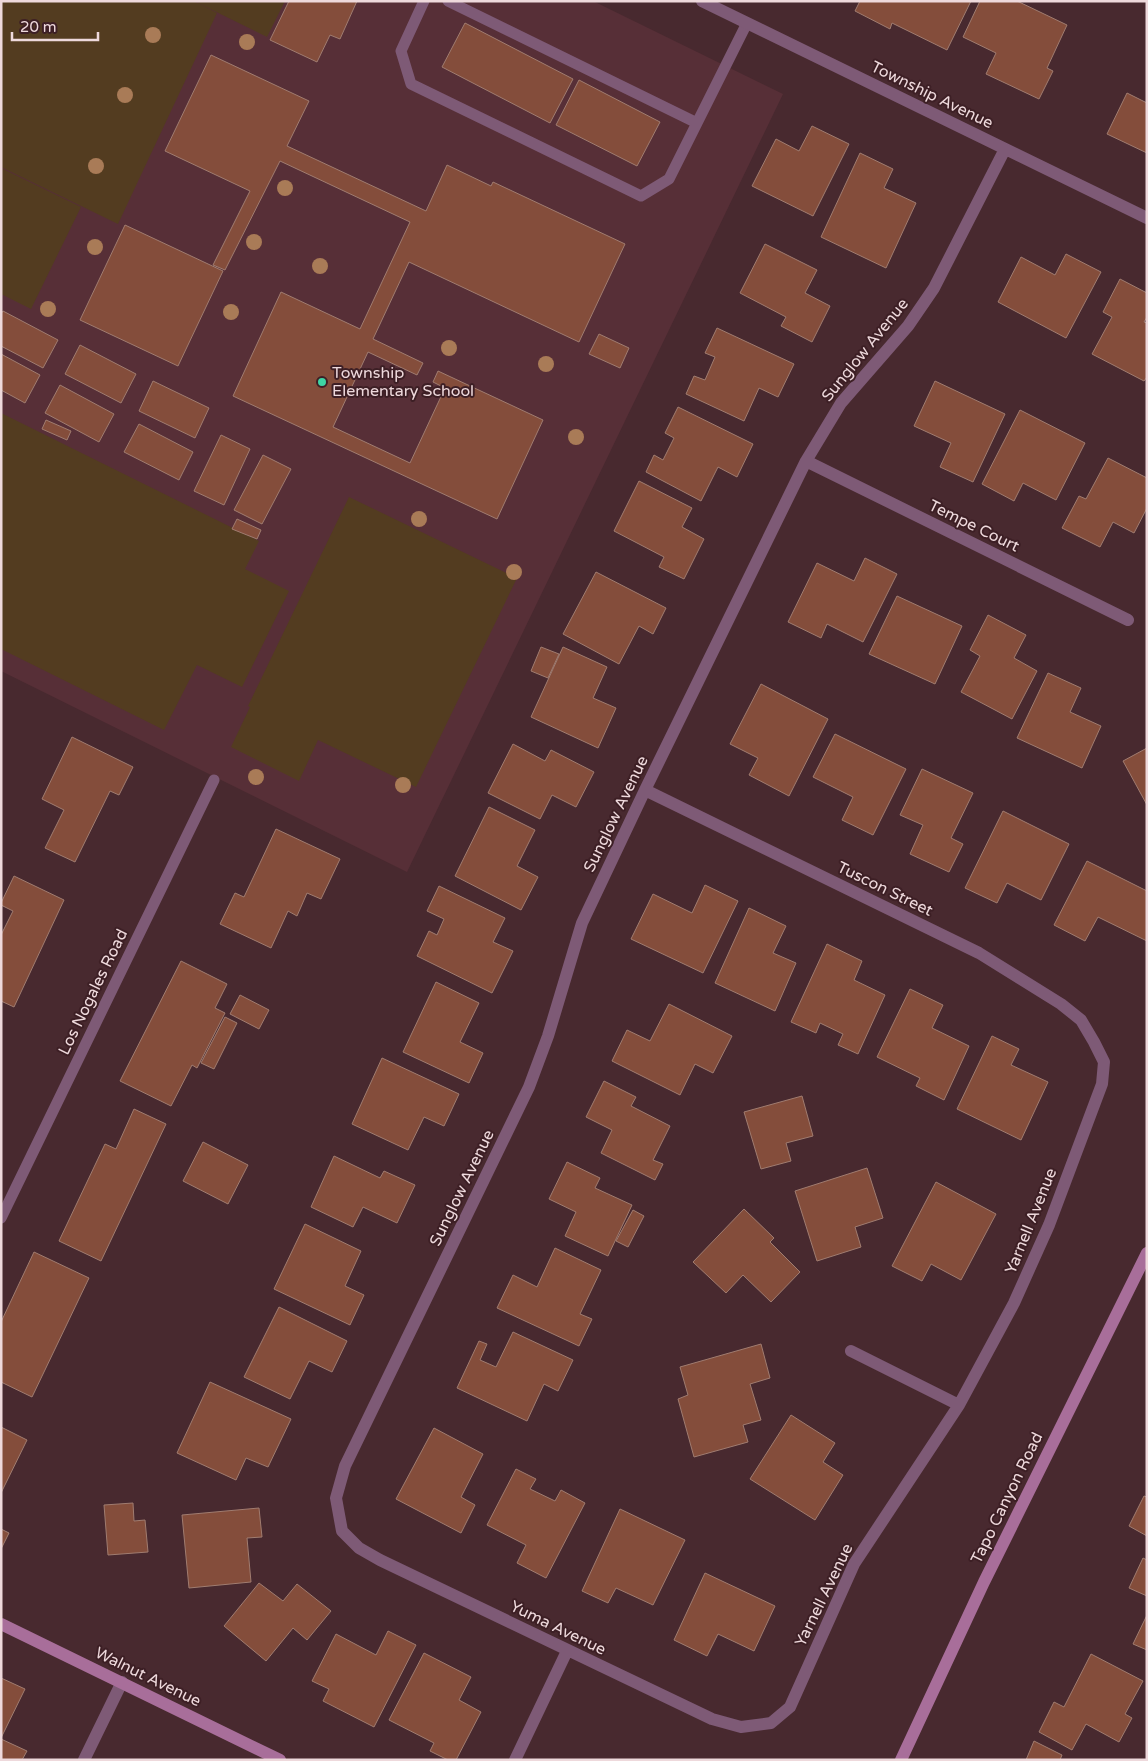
<svg xmlns="http://www.w3.org/2000/svg" width="1148" height="1761" viewBox="0 0 1148 1761" font-family="'Varela Round',sans-serif">
<rect width="100%" height="100%" fill="#48292f"/>
<path fill="#572f37" d="M1,1h592l190,93 -376,778 -406,-201z"/>
<path fill="#533c20" d="M1,1h193l23,12 -99,211 -117,-57z
M199,1h86l-18,36 -69,-34z
M1,168l80,39 -50,102 -30,-15z
M1,413l258,128 -14,28 44,22 -47,96 -45,-22 -33,65 -163,-81z
M349,497l168,81 -101,209 -98,-47 -19,41 -68,-34 19,-40 -2,-1z"/>
<path fill="#844d3b" stroke="#a07c70" d="M289,1h68l-17,38 -10,-4 -13,27 -47,-22z
M860,1h111l-24,49 -55,-27 -2,6 -35,-18z
M980,1h37l50,24 -20,43 6,3 -14,28 -53,-25 10,-21 -33,-16z
M465,23l108,56 -23,44 -108,-56z
M211,55l98,46 -22,45 139,65 21,-46 44,21 2,-4 132,62 -46,98 -170,-80 -36,77 50,24 -6,12 -49,-23 -35,75 77,36 35,-75 -12,-6 5,-11 105,49 -46,99 -264,-123 48,-104 79,37 50,-107 -130,-61 -55,109 -12,-5 37,-74 -85,-40z
M579,80l81,42 -23,44 -81,-41z
M1127,93l20,10v50l-40,-19z
M812,126l37,18 -36,72 -61,-30 24,-47 23,12z
M860,153l33,16 -9,19 32,15 -30,65 -65,-31z
M125,225l98,46 -45,95 -98,-46z
M765,244l52,26 -12,23 25,13 -18,36 -31,-16 5,-9 -46,-24z
M1066,254l35,18 -35,66 -68,-36 23,-45 34,18z
M1120,279l27,14v24l-3,5 3,1v54l-3,4 -52,-27 20,-37 -9,-5z
M3,311l55,29 -15,28 -42,-22v-32z
M717,328l77,36 -16,33 -19,-9 -15,33 -58,-27 8,-18 11,4 10,-23 -10,-4z
M599,334l30,14 -9,20 -31,-14z
M80,345l56,29 -15,29 -56,-29z
M1,354l39,21 -15,28 -24,-13z
M153,381l56,27 -14,30 -56,-27z
M935,381l70,33 -32,68 -33,-15 11,-24 -37,-17z
M60,385l54,29 -15,28 -54,-29z
M678,407l75,37 -16,33 -19,-10 -17,34 -55,-29 8,-17 9,5 11,-22 -9,-5z
M1020,410l65,33 -29,57 -33,-17 -9,18 -32,-17z
M46,420l25,11 -4,9 -25,-11z
M139,424l54,28 -14,28 -55,-28z
M221,435l29,14 -26,56 -30,-14z
M263,455l28,14 -29,55 -28,-14z
M1108,458l39,20v30l-13,25 -21,-11 -13,25 -38,-19 17,-32 7,3z
M639,481l53,27 -10,19 22,12 -20,40 -25,-12 5,-10 -50,-26z
M237,519l24,11 -4,9 -25,-10z
M865,558l32,16 -34,68 -36,-18 -6,14 -33,-16 29,-59 37,18z
M596,572l70,36 -13,26 -14,-8 -20,38 -56,-30z
M897,596l65,30 -27,58 -66,-30z
M988,615l38,20 -12,23 23,13 -25,48 -51,-27 19,-36 -10,-6z
M541,647l18,7 -11,24 -17,-7z
M563,647l44,20 -14,31 23,10 -18,40 -67,-31z
M1048,673l33,15 -11,24 31,14 -19,42 -65,-30z
M761,684l67,35 -39,77 -40,-21 9,-17 -28,-14z
M835,734l71,35 -33,66 -31,-15 11,-23 -40,-20z
M72,737l61,30 -14,28 -9,-4 -35,71 -30,-14 19,-38 -22,-11z
M513,744l32,17 6,-11 43,22 -18,35 -24,-12 -12,24 -52,-26z
M1147,748v57l-24,-44z
M922,769l51,24 -22,45 12,6 -14,28 -39,-18 13,-29 -23,-10z
M489,807l46,23 -18,36 21,11 -17,33 -66,-34z
M1003,811l66,33 -28,56 -34,-17 -10,20 -32,-15z
M276,829l64,30 -19,40 -14,-6 -10,23 -9,-5 -17,37 -51,-24 15,-31 9,4z
M1087,861l60,30v50l-49,-24 -13,24 -31,-16z
M14,876l50,24 -50,107 -13,-6v-66l12,-24 -12,-6v-2z
M705,885l33,16 -35,72 -72,-34 22,-45 39,19z
M439,886l66,32 -12,24 20,9 -21,42 -75,-37 12,-25 8,4 7,-16 -17,-8z
M749,908l37,18 -13,27 23,10 -21,48 -60,-28z
M827,944l35,17 -8,19 31,15 -27,59 -20,-9 5,-11 -23,-11 -4,10 -25,-11z
M181,961l46,23 -12,24 10,5 -28,55 -5,-3 -21,41 -51,-25z
M436,982l43,21 -19,39 23,11 -14,30 -66,-31z
M910,989l33,16 -11,23 37,18 -25,54 -28,-14 4,-8 -43,-21z
M240,995l29,15 -10,19 -29,-15z
M669,1004l63,32 -19,37 -18,-9 -15,31 -68,-34 15,-31 23,11z
M225,1017l12,6 -23,46 -13,-6z
M992,1036l27,13 -8,16 37,17 -27,58 -64,-31z
M382,1058l77,36 -15,32 -20,-9 -16,33 -56,-26z
M604,1081l32,16 -5,9 39,20 -17,34 10,4 -8,16 -54,-27 11,-23 -26,-13z
M802,1096l11,40 -27,7 5,18 -30,8 -17,-57z
M134,1109l32,15 -65,137 -42,-20 46,-97 11,5z
M203,1142l45,23 -20,39 -45,-23z
M334,1156l46,22 4,-7 31,14 -18,38 -34,-16 -10,20 -42,-20z
M567,1162l33,16 -5,10 37,17 -24,51 -43,-20 11,-24 -27,-13z
M867,1168l16,50 -28,9 6,20 -44,14 -22,-70z
M936,1182l60,32 -35,66 -30,-16 -9,17 -30,-15z
M744,1209l30,29 -4,4 30,30 -29,30 -28,-27 -17,18 -33,-31z
M633,1210l11,6 -16,31 -12,-6z
M305,1224l56,27 -16,35 19,9 -14,30 -76,-36z
M555,1248l46,22 -21,44 12,5 -13,27 -82,-38 16,-33 24,12z
M34,1252l55,26 -57,119 -31,-15v-60z
M279,1307l68,34 -15,31 -23,-11 -19,38 -46,-22z
M513,1332l60,28 -15,31 -14,-7 -17,37 -70,-33 22,-47 8,3 -7,16 16,7z
M761,1344l9,34 -20,6 11,36 -18,5 5,17 -54,15 -16,-58 10,-4 -8,-28z
M210,1382l81,37 -23,48 -22,-9 -10,22 -59,-27z
M791,1415l44,28 -12,19 20,13 -28,45 -65,-41z
M1,1427l26,13 -26,53z
M434,1428l49,26 -22,43 14,8 -14,28 -65,-34z
M516,1469l20,10 -6,10 25,12 6,-11 24,13 -39,75 -29,-15 9,-18 -39,-20z
M1144,1496l3,1v39l-18,-10z
M133,1503l1,18 11,-1 3,32 -40,3 -4,-50z
M259,1508l3,29 -15,1 4,44 -62,6 -7,-73z
M620,1509l65,31 -32,65 -37,-17 -8,15 -26,-12z
M1,1529l8,4 -8,16z
M1143,1558l4,2v36l-18,-8z
M705,1573l70,33 -21,45 -36,-17 -11,22 -33,-16z
M259,1583l24,18 14,-17 34,27 -24,29 -14,-12 -27,33 -42,-35z
M1147,1615v35l-14,-6z
M388,1631l28,14 -42,82 -51,-26 6,-12 -17,-8 24,-47 40,21z
M424,1653l47,24 -12,23 22,12 -25,48h-8l-18,-9 4,-8 -45,-23z
M1091,1654l52,27 -18,33 7,4 -13,24 -33,-18 -14,26 -33,-18 15,-30 10,5z
M1,1678l24,11 -24,49z
M1,1739l26,12 -5,9h-21z
M1034,1741l28,14 -2,5h-34z"/>
<g fill="none" stroke-linecap="round" stroke-linejoin="round">
<path stroke="#7e5a76" stroke-width="11" d="M424,1l-23,50 10,33 230,112 28,-17 78,-156
M448,1l249,122
M1,1218l213,-438"/>
<path stroke="#7e5a76" stroke-width="12" d="M702,1l445,217
M806,461l322,159
M645,790l334,163 82,51 20,16 13,22 10,20 -2,22 -53,141 -35,78 -55,102 -105,159 -64,143 -19,16 -30,4 -29,-8 -332,-159 -21,-12 -17,-17 -6,-33 9,-32 184,-379 19,-51 34,-113 63,-133 161,-329 35,-58 67,-77 26,-38 71,-139
M851,1351l108,54
M84,1760l38,-78
M515,1760l52,-109"/>
<path stroke="#a86e9a" stroke-width="12" d="M1,1624l279,136
M901,1760l83,-178 163,-329"/>
</g>
<g fill="#a97b57">
<circle cx="153" cy="35" r="8"/>
<circle cx="247" cy="42" r="8"/>
<circle cx="125" cy="95" r="8"/>
<circle cx="96" cy="166" r="8"/>
<circle cx="285" cy="188" r="8"/>
<circle cx="254" cy="242" r="8"/>
<circle cx="95" cy="247" r="8"/>
<circle cx="320" cy="266" r="8"/>
<circle cx="48" cy="309" r="8"/>
<circle cx="231" cy="312" r="8"/>
<circle cx="449" cy="348" r="8"/>
<circle cx="546" cy="364" r="8"/>
<circle cx="576" cy="437" r="8"/>
<circle cx="419" cy="519" r="8"/>
<circle cx="514" cy="572" r="8"/>
<circle cx="256" cy="777" r="8"/>
<circle cx="403" cy="785" r="8"/>
</g>
<circle fill="#3ed4a3" stroke="#3d1f25" stroke-width="2" cx="322" cy="382" r="5"/>
<g text-anchor="middle" dominant-baseline="central" stroke-width="4" stroke-linejoin="round" paint-order="stroke">
<g font-size="16" fill="#eed9dc" stroke="#3d1f25">
<text transform="translate(932 95) rotate(26)">Township Avenue</text>
<text transform="translate(865 350) rotate(-51)">Sunglow Avenue</text>
<text transform="translate(974 526) rotate(26)">Tempe Court</text>
<text transform="translate(616 814) rotate(-64)">Sunglow Avenue</text>
<text transform="translate(885 889) rotate(26)">Tuscon Street</text>
<text transform="translate(93 992) rotate(-64)">Los Nogales Road</text>
<text transform="translate(462 1188) rotate(-64)">Sunglow Avenue</text>
<text transform="translate(1031 1221) rotate(-68)">Yarnell Avenue</text>
<text transform="translate(1007 1498) rotate(-64)">Tapo Canyon Road</text>
<text transform="translate(824 1595) rotate(-64)">Yarnell Avenue</text>
<text transform="translate(558 1628) rotate(26)">Yuma Avenue</text>
<text transform="translate(148 1677) rotate(26)">Walnut Avenue</text>
</g>
<g font-size="16" fill="#eed9dc" stroke="#3d1f25" text-anchor="start">
<text x="332" y="373">Township<tspan x="332" dy="18">Elementary School</tspan></text>
</g>
</g>
<rect width="1148" height="1761" fill="none" stroke="#eed9dc" stroke-width="5"/>
<path d="M12 32v8h86v-8" fill="none" stroke="#eed9dc" stroke-width="2.5"/>
<text x="20" y="32" font-size="15" fill="#eed9dc" stroke="#3d1f25" stroke-width="4" paint-order="stroke">20 m</text>
</svg>
